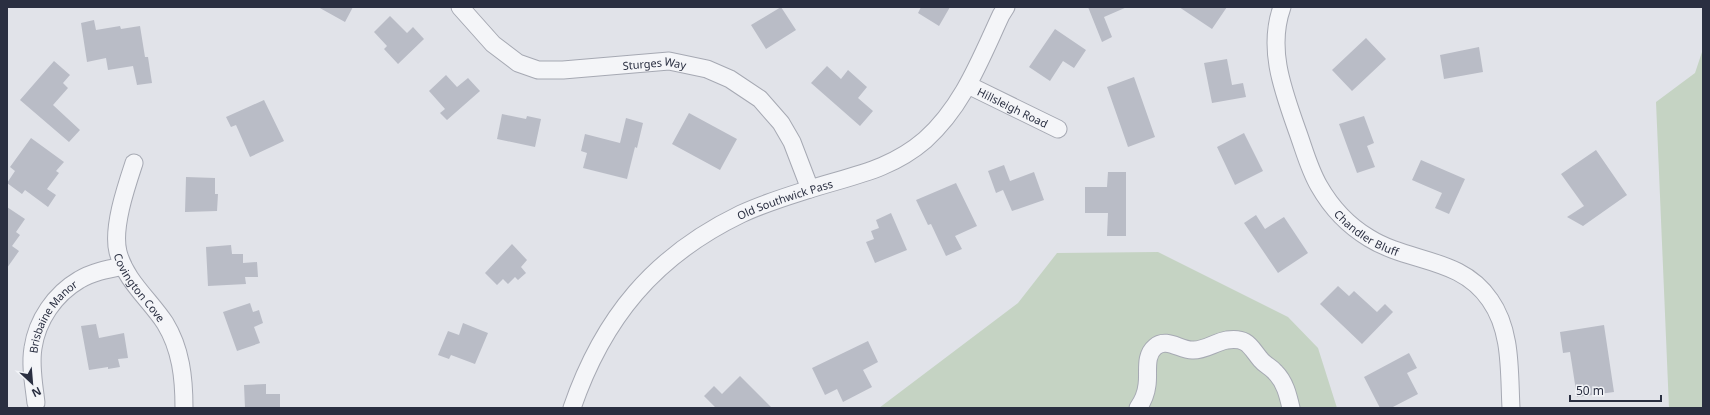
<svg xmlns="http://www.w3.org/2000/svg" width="1710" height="415" viewBox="0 0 1710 415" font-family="'Noto Sans',sans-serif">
<rect width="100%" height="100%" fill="#e1e3e9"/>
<path fill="#c5d3c3" d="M1703,49v359h-34l-13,-306 39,-29z
M1158,252l130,65 30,31 19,60h-458l139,-105 39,-50z"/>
<path fill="#b9bcc6" d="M318,7h35l-8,15z
M781,7l15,23 -30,19 -15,-24z
M921,7h29l-11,19 -21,-13z
M1088,7h39l-23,10 8,20 -10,5z
M1179,7h48l-15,22z
M390,16l17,17 6,-6 11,12 -26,25 -14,-15 3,-3 -13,-14z
M94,20l2,10 24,-4 1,3 19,-3 5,31h3l4,26 -15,2 -4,-19 -25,4 -2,-12 -19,4 -6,-39z
M1055,29l31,21 -12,18 -11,-7 -13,20 -21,-14z
M1366,38l20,21 -34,32 -20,-21z
M1479,47l4,25 -39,7 -4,-24z
M1227,59l5,26 11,-2 3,14 -34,6 -8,-40z
M54,61l16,14 -7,8 5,5 -15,17 27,25 -11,12 -49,-42z
M827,66l14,13 7,-9 19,17 -9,11 15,13 -13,15 -49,-43z
M446,75l11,12 11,-9 12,13 -33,29 -7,-7 5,-4 -16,-18z
M1134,77l21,60 -27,10 -21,-60z
M264,100l20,41 -34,16 -14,-32 -5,2 -5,-10z
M689,113l48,26 -17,31 -48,-26z
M502,114l24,5 1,-3 14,3 -6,28 -38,-8z
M1364,116l10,27 -7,3 8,21 -18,6 -18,-49z
M626,118l17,5 -6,25 -2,-1 -8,32 -44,-11 4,-15 -6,-2 4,-17 35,9z
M1244,133l19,38 -28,14 -18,-38z
M31,138l33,24 -8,9 3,2 -12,16 9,6 -8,12 -23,-17 -3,4 -15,-11 8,-12 -5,-4z
M1596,150l31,45 -44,31 -16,-9 17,-11 -23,-32z
M1421,160l44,19 -16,35 -14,-6 7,-15 -30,-13z
M1004,165l6,16 24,-9 10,28 -32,11 -9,-21 -7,3 -8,-22z
M1108,172h18v64h-19l1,-23h-23v-26h22z
M186,177l29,1v16h3l-1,17 -32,1z
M956,183l21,43 -22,10 7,13 -16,7 -15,-32 -3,1 -12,-25z
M7,207l18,12 -9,13 4,3 -8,11 7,5 -12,17z
M891,213l16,37 -32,13 -9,-21 8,-3 -3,-8 8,-3 -3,-8z
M1256,215l9,14 19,-12 24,36 -30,20 -34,-50z
M512,244l15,16 -6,7 5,6 -8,7 -3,-3 -7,7 -5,-5 -6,6 -12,-12z
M231,245l1,9h11v9l14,-1 1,15h-13l1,7 -38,2 -2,-39z
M1338,286l11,10 5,-5 23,21 8,-8 8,8 -31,32 -42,-40z
M250,303l3,9 6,-2 4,13 -9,4 6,16 -23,8 -14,-39z
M463,323l25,10 -13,31 -24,-9 -2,4 -11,-4 10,-24 11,4z
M96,324l3,14 25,-5 4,25 -10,1 2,8 -12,2v-2l-19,3 -8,-44z
M1604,325l10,67 -37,5 -7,-45 -7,1 -3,-21z
M868,341l10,21 -15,8 9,17 -29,15 -6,-13 -12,6 -13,-27z
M1409,353l8,15 -10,5 11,21 -27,14h-11l-16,-31z
M740,376l32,32h-56l-12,-12 10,-10 8,8z
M266,384v10h14v14h-35l-1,-23z"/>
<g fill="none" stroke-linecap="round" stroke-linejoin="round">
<defs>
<g id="minor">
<path id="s1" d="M460,7l33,37 25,19 20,7h25l106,-9 38,8 23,10 30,20 21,24 11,19 18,47"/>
<path id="s2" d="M1282,7c-15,42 1,83 15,123 7,19 12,39 22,56 12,21 30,40 50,52 40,25 92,19 121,62 22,31 19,72 21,108"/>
<path id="s3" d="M968,85l90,44"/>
<path id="s4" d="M134,163c-8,24 -22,65 -16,89 7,28 32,48 47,71 16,26 19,55 19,85"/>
<path id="s5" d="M36,403c-2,-18 -6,-37 -3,-55 4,-28 22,-54 46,-68 13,-8 29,-11 44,-14"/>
<path id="s6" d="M572,408c31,-90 82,-152 169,-194 21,-10 44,-17 66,-24 43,-14 82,-19 118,-50 38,-34 55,-80 76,-125l5,-8"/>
<path d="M1138,408c5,-7 8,-14 9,-23 2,-12 -3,-29 8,-38 11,-10 25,3 37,3 12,1 23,-8 35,-10 21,-3 23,7 34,20 4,5 10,7 14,12 10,10 13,23 16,36"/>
</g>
</defs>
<use href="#minor" stroke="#a6a9b3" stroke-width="19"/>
<use href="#minor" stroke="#f4f5f8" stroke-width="17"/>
</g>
<g text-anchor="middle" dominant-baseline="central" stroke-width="3" stroke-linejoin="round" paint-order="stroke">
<g font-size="11" fill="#2a2f41" stroke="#f1f3f7">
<text stroke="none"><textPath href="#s1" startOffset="219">Sturges Way</textPath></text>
<text stroke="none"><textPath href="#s3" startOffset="50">Hillsleigh Road</textPath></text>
<text stroke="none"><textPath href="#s6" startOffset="311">Old Southwick Pass</textPath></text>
<text stroke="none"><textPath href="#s2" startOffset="255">Chandler Bluff</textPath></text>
<text stroke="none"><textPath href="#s4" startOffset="133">Covington Cove</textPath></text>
<text stroke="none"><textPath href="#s5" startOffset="93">Brisbaine Manor</textPath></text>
</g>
</g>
<rect width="1710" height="415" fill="none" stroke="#2a2f41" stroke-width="16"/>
<g transform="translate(32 383) rotate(154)" stroke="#f1f3f7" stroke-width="3" paint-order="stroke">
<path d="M0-3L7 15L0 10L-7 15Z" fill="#2a2f41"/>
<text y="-6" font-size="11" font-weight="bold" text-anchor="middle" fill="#2a2f41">N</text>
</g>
<path d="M1570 395v6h91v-6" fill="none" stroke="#2a2f41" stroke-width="2"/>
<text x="1576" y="395" font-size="12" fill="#2a2f41" stroke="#f1f3f7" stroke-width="3" paint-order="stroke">50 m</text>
</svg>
